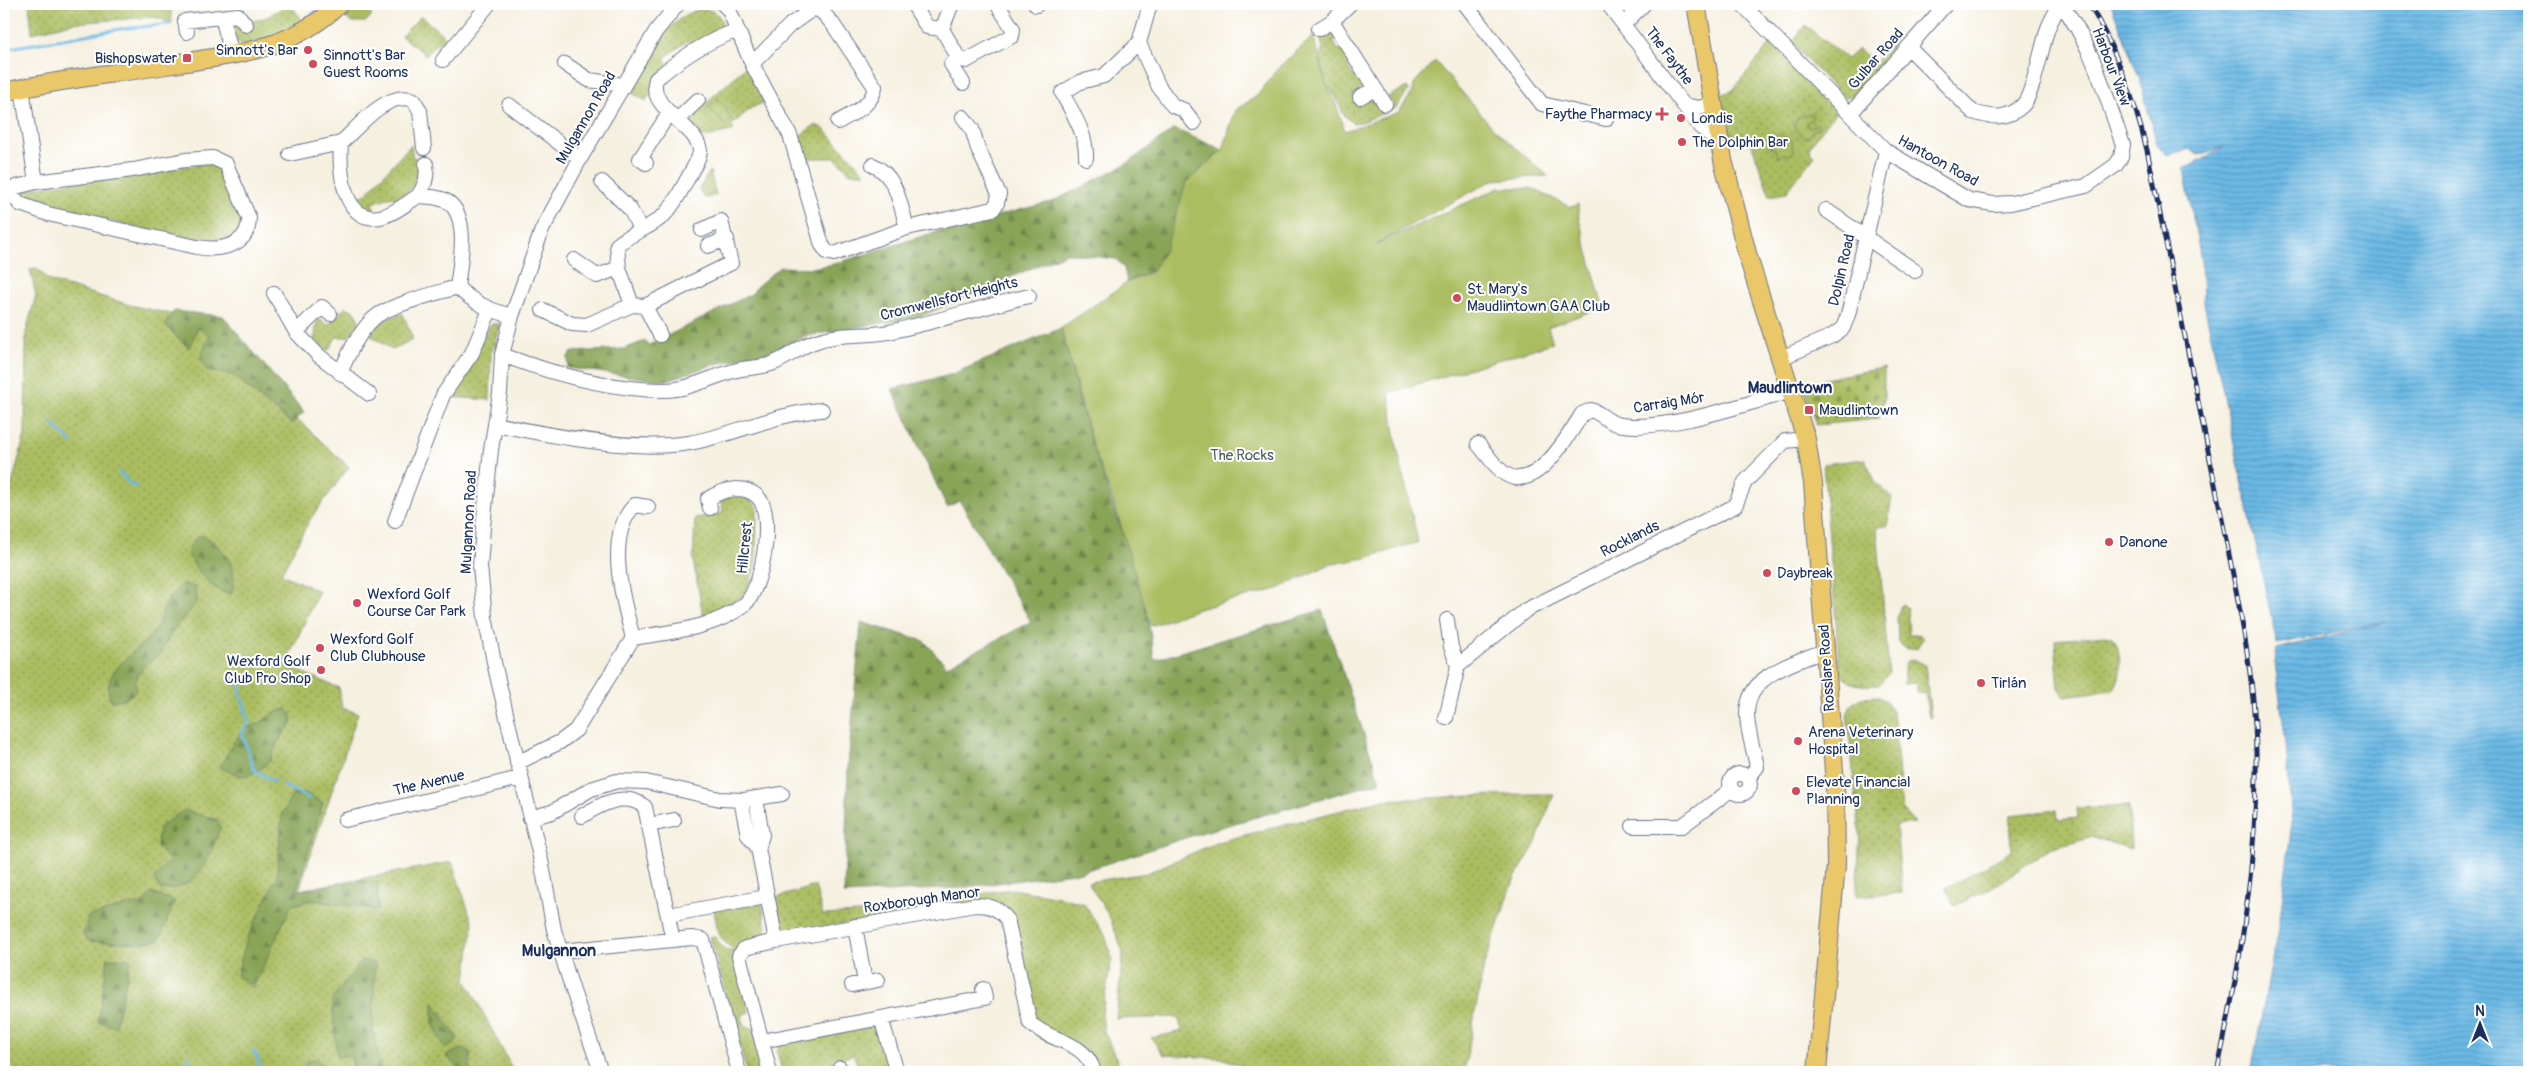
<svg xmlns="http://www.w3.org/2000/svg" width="2533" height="1076" viewBox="0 0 2533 1076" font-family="Pangolin,sans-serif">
<defs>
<pattern id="grass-dots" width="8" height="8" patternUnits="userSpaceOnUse" patternTransform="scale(1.25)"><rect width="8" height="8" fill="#abbd60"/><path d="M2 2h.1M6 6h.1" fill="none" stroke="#8a9a52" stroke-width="1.8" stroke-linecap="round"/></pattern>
<pattern id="forest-firs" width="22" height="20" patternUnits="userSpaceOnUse" patternTransform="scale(1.25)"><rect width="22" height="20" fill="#88a456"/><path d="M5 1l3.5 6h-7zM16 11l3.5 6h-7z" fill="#6e864a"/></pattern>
<pattern id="cemetery-stones" width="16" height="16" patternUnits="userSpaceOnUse" patternTransform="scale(1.25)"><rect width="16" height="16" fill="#abbd60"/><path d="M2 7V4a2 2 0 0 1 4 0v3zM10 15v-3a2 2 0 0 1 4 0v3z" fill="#8a9a52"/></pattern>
<pattern id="water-rules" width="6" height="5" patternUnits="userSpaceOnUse" patternTransform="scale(1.25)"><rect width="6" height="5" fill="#6ab9e5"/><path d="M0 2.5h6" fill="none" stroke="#5697bd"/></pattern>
</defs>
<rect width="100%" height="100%" fill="#fff"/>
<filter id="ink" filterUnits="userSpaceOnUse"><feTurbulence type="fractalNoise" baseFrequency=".02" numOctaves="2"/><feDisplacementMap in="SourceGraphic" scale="10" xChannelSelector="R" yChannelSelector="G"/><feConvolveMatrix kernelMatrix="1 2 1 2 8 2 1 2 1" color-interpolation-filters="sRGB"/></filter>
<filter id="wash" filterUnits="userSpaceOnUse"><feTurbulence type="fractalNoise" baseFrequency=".0096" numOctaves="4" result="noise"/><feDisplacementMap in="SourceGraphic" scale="20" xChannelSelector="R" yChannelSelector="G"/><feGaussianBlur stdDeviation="1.12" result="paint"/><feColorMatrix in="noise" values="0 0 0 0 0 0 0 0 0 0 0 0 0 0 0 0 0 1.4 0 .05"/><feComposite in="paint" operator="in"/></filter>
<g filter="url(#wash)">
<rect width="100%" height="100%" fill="#f6f0e0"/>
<path fill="url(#grass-dots)" stroke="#63765f" d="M29,4h141l2,19 -18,-6 -82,6 -40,10z
M289,4l16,18 -14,10 -49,13 -5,-3 -5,-12 2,-5 8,2 11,-4v-2l14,-4z
M701,9c13,1 22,5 21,20l-30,17 -5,-5 -23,17 4,6 -22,37 -16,-9c17,-31 33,-73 71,-83z
M421,16l30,26 -6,6 -7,-6 -12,13 -25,-19z
M1805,25l42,34 11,-10 17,13 18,-19 7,6 -41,48 -15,1 -53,-54z
M1330,30l8,7 -5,4 5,9 6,-3 10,16 -7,4 6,9 6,-3 5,9v5l-11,8 6,10 10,-5h6l8,12 11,-6 -6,-9 19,-10 2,3 -13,18 -34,14 -10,1 -8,-8 -11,-24 -7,-6 -6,-28 3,-9 -3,-11z
M1771,43l67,66 -28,37v5l5,4 -29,38 -16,3 -22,-62 -21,7 -8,-46 13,-4z
M746,66l19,36 -14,6 -20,18 3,4 -31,8 -13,-15v-5z
M815,125l8,3 42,45h-15l-15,-15h-32l-5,-21z
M411,145l2,13h6l-2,25 -20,20 -4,-7 -20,7 1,7 -12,-3 -6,-10 9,-2z
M211,163l8,3 26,54 -9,17 -20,9 -184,-43 -9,-7 1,-7z
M710,171l6,24 -10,3 -4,-2 -3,-7z
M36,268l14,13 80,24 87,19 52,69 80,74 -40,54 -28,53 38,17 -34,74 54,23 3,20 16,5c-19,59 -40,117 -59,177l153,-28 21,62 -7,56 48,92h-510v-558l21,-80 1,-102 10,-37 -6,-26z
M346,307l10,5 3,11 -11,14h-12l-7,13h-5l-10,-9 3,-19 3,-2 8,5z
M403,314l10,25 -21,11 -22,-15c9,-13 18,-18 33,-21z
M491,324h9l-9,30 -1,46 -41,-3z
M1865,459l11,24 16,14 -5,29 -10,1 12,146 -10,12c-17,1 -29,2 -39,-13l-17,-208z
M741,495l9,4 7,8 -1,59 -12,30 -41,20 -10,-56 2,-42 28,-5 -2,-14z
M1903,604l4,4 2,27h11l3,3 -6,10 -11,1 -8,-7 -1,-26 4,-11z
M2105,635l8,2c8,13 12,44 -2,53l-46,6 -6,-6 -4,-50z
M1916,660l9,5 6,52 -2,1 -4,-24 -8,-2 -1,-9 -12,1v-19l3,-4z
M1874,696c14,2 16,10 20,23l8,90 13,14 -19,2 6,68 -46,3 4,-62 -13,-119c4,-15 13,-18 27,-19z
M1518,794h36l-19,51 -21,35 -30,85 -20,107h-204l-39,-14 -57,-3 -13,-17 31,-7 -4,-14 -62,2 7,-67 -14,-36 -21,-34 59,-9 71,-31 163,-42z
M2129,806l2,43 -38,-12 -43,12 -64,42 -32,15 -8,-18 66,-37 -2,-36 47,-5 1,10 20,-2 -1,-10z
M815,886l8,29 36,-2 152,-24 50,8 23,7 21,31 7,23 -10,55 2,18 18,41 -23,-1 -66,-53 -17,-75 -25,-41 -208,31 -6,-5 -5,-29z
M762,903l5,29c-8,11 -23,9 -32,18 -18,-10 -18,-22 -21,-40z
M714,936l11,14 10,2 14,60 -8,3 5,13h8l11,44h-18l-37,-135z
M873,1026l4,4 11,34 -26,8h-12l8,-4 -3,-10 -2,-3 -21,6 2,5 -2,6h-50l-5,-20 4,-9z"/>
<path fill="url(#forest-firs)" stroke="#526a5a" d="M1174,129l49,21 -68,119 -28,13 -3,-14 -8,-9 -49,-6 -148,64 -113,19 -40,17 -50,11 -52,17 -96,-13v-12l5,-4 51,-3 21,-8 4,4 104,-52 3,-6 24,-20 32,1 22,-4 105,-33 115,-30 74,-38z
M174,311l49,5 81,96 -12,12 -60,-49 -25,-4 -7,-13 10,-23 -12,-8 -9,21 -24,-23z
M1061,328c11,41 20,83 33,122 22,69 53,137 60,210l168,-50 58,172 -176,50 -123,40 -121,16 -116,6 4,-128 13,-144 63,19 23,25 84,-44 -71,-121 -13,6 -55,-118 58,-14z
M200,535c23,7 41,36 31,59 -19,-1 -37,-26 -43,-42l5,-11z
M183,583l12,4 2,15 -23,27 -13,23 -18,15 -7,12 -1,13 -10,7 -13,2c-16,-25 24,-49 39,-65 9,-10 11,-27 19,-39 4,-5 9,-10 13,-14z
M286,709l5,5 2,7 -17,24 -6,16 -10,8 -10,6 -10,1 -19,-8 1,-6 20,-32 18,-7 14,-10z
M304,792l19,11 -27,88 57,-11 25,2v28l-67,-10 -20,6 -38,82 -16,-13 10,-36 30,-62 5,-63 11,-20z
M184,810l34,10 2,8c-11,31 -22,64 -60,61l-6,-10 15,-19 -12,-13 2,-19z
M151,893l24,8 -16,39 -21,3 -49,-2 -6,-5 5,-19 40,-12 15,-1z
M108,958l23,1 -16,68 -17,-5z
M362,960l13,3 -2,64 8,45h-26l-5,-17 -13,2 -5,-57z
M433,1001l24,36 -1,6 -11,6 -12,-26z
M463,1048l7,4v18l2,2h-10l-16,-16z
M317,1059l8,9 -1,4h-23l7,-12z"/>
<path fill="url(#cemetery-stones)" stroke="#63765f" d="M1884,368v32l-6,19 -62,6 -12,-37 4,-2v-2l25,-7z"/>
<path fill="#abbd60" stroke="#63765f" d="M351,4h6l15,12 -7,6h-14l-10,-9z
M1314,36l12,49 6,8 13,38 54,-19 12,-18 4,-12 20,-21 59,68 54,47 -55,4 -117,64 123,-56h32l40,19 7,-3 1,15 24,88 -55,20 5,16 -164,50 8,54 21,95 -52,16 -38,7 -50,24 -80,20 -47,17 -37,-123 -20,-52 -33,-123 67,-46 23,-10 15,-24 20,-65 37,-33 12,-40 22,-14 23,-30z
M717,99l8,8 6,12 -6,6 -16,-18z
M1811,114l2,4 -6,4v4l3,2 8,-5 1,4 -7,4 -2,5 -6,1 -8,-7 -2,-6 5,-7z
M1777,134l15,6 1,12 -2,3 -8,-1 -4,4 -3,-8 -5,-3v-5z"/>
<path fill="url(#water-rules)" stroke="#4274a2" d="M2111,4h418v1068h-278l29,-154 12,-96 -6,-79 -11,-80 2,-14 109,-27 -109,22 -74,-346 -2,-38 -17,-91 42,-23 -28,9 -8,-6 -23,6 -10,-11 -17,-64z"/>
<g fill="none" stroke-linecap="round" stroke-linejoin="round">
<path stroke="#6ab9e5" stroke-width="3" d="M306,19l19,-15
M4,49l116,-20 51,-5
M52,424l20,19
M119,472l11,12 6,2
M243,677c-8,15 4,29 5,45l-6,12 12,36 21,12
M284,786l25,12
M253,1051l5,7 2,14
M179,1072l11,-16"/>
</g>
</g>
<g filter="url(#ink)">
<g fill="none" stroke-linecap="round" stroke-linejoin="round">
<defs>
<path id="minor" d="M723,4l6,6 23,54 38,71 32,110 5,7 7,2 73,-26 86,-19 4,-6 2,-9 -21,-45 -6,-20 -9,-12
M813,4l1,4 8,4 10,11 43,64c-3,19 -22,26 -37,35
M913,4l14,23 15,2 17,30 7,2 46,-25 1,-7 -16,-25
M1350,4l-18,17 53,83
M1465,4l77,100 64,15
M1608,4l92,123 18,14
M1742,4l144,147 83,49 24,4 18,-1 75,-17 30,-21 5,-8 2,-12c-17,-48 -30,-100 -62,-141
M1036,5l2,-1
M222,17l10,38
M1624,24l20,-20
M942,29l10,-25
M1319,29l13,-8
M187,32l-2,-11 53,-6 8,10
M1139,43l20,44 14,19 11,4 10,13
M1908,47l65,65c18,6 35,8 50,-7 10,-10 19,-60 25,-77 3,-8 8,-16 12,-24
M959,59l-8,5 12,19
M443,60l46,-56
M565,64l24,16 34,5
M752,64l38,-39 24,-17
M22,88l14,94
M1360,97l15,-8
M509,105l71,54
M1685,105l14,3 13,-4
M1851,113l95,-109
M677,120l21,-20
M424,148l-4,-37 -6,-11c-27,-10 -55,26 -73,43 -2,27 2,85 43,73 13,-4 23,-13 34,-20 9,1 21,0 30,6 22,15 12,63 9,85
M290,154l51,-11
M1086,158c1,-23 -13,-45 -24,-65l18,-11 24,-6 35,-33 11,-39
M646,163l-6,-4 29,-46
M873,165c24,11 27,39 34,63
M602,182l28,27 10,20
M4,190l32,-8 97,-12 52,-10 28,-2 13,6 23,54c0,29 -30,33 -52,29l-149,-33 -28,-10 -6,-7 -2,-8
M418,196c7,-10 10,-19 8,-32
M1826,210l89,61
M702,230l19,-9 10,42 -86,43 -13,-1 -13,-37 -2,-23c15,-13 35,-17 48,-31 10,-10 16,-24 23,-36 3,-7 12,-19 12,-27 -2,-26 -53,-41 -44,-72 25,-21 50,-38 80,-48
M708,246l19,-7
M574,260l23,16 22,-8
M274,293l22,39 22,23 51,39
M645,306l15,29
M543,310l29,14 15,1 45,-20
M296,332l26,-25 8,7
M502,355c49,18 109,35 162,35 27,0 48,-14 73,-20 12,-3 26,-2 37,-7 13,-5 24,-15 37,-20 27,-11 52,-6 78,-11 47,-10 93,-25 140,-36
M1781,358l51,-22 11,-8 5,-13 38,-164
M340,373c9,-20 18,-40 34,-55 14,-13 64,-25 83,-31 17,16 32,23 55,29
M496,424c55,12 138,28 193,19 45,-8 87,-30 133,-33
M1478,444c8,9 18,25 29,31 30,17 63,-42 75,-61l9,-4c10,3 17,12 26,14 42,10 132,-21 174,-33
M395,521l48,-126 29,-42 18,-43
M1447,620l4,27 7,19 68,-56 209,-104 10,-24 40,-41 21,-2
M633,638c-10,-37 -29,-103 2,-133l13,2
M1446,718l12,-52
M517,763l43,-21 16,-12 57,-92c36,-6 82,-9 112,-34 17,-15 31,-91 12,-108 -6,-5 -13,-7 -21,-7 -11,1 -19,4 -28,10l2,9
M1730 784a10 10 0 1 1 20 0a10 10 0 1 1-20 0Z
M1749,777l8,-10c-3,-17 -10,-36 -10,-53 0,-41 49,-51 79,-64
M756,799l6,36 -4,13
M741,800l7,35 10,13 18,93 199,-36c15,0 23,3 32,14l23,104c21,20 56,17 64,49
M582,816c19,-12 43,-25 63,-9l26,124
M530,818l22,-6 39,-23 26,-8 29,1 74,17 24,1 38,-6
M345,820l175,-42
M649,825l25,-5
M1633,826h49l50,-37
M668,915l98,-18
M855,926l10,56
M561,951l131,-13 11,2 36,132
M852,985l26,-5
M881,1018l16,54
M762,1041l223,-43 -2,-9
M601,1072l-29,-84 -18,-58 -12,-65 -47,-198 -10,-50 -5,-50 3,-40 8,-77 9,-57 2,-38 10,-39 30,-86 38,-71 76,-128 22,-27
M770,1072l-31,-116 6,-8 31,-7
M839,1072l1,-4"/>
<path id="major" d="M1696,4l27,156 25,97 58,182 7,44 22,302 1,81 -19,206
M4,92c53,-12 108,-18 162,-27 64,-10 124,-13 173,-61"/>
</defs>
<use href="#minor" stroke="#68738c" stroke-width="16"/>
<use href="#major" stroke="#68738c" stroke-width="20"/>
<use href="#minor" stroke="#fff" stroke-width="14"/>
<use href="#major" stroke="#eac769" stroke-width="18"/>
<defs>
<path id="rail" d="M2089,4c28,47 44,92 58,146 24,121 50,242 74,364 15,78 34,157 35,237 2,109 -16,215 -39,321"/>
</defs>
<use href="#rail" stroke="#1b2f5e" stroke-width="5"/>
<use href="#rail" stroke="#fff" stroke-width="3" stroke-dasharray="9" stroke-linecap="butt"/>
</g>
</g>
<g fill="#d1495b" stroke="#fff" stroke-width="2">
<circle cx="308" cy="50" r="5"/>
<rect x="182" y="53" width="10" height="10" rx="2.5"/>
<circle cx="313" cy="64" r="5"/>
<path d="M1659.5 106.5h5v5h5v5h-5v5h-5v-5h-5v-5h5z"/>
<circle cx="1681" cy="118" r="5"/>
<circle cx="1682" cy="142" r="5"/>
<circle cx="1457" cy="298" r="5"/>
<rect x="1804" y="405" width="10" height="10" rx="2.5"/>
<circle cx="2109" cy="542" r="5"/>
<circle cx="1767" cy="573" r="5"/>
<circle cx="357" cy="603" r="5"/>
<circle cx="320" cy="648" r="5"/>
<circle cx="321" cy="670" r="5"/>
<circle cx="1981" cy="683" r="5"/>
<circle cx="1798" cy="741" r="5"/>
<circle cx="1796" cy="791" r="5"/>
</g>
<g text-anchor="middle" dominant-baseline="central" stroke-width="4" stroke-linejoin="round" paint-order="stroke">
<g font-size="15" fill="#1b2f5e" stroke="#fff" text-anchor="start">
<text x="298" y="50" text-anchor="end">Sinnott's Bar</text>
<text x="323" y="55">Sinnott's Bar<tspan x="323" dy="17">Guest Rooms</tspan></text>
<text x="177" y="58" text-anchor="end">Bishopswater</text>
<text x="1652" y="114" text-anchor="end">Faythe Pharmacy</text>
<text x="1691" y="118">Londis</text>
<text x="1692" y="142">The Dolphin Bar</text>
<text x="1467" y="289">St. Mary's<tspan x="1467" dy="17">Maudlintown GAA Club</tspan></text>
<text x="1819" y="410">Maudlintown</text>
<text x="2119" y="542">Danone</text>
<text x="1777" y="573">Daybreak</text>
<text x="367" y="594">Wexford Golf<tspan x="367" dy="17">Course Car Park</tspan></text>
<text x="330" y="639">Wexford Golf<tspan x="330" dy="17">Club Clubhouse</tspan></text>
<text x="311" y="661" text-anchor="end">Wexford Golf<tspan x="311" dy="17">Club Pro Shop</tspan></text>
<text x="1991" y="683">Tirlán</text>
<text x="1808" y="732">Arena Veterinary<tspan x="1808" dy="17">Hospital</tspan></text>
<text x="1806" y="782">Elevate Financial<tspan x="1806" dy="17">Planning</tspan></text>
</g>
<g font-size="15" fill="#1b2f5e" stroke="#fff">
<text transform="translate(1669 56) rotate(53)">The Faythe</text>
<text transform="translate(1876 59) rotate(-49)">Gulbar Road</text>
<text transform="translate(2111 67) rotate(69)">Harbour View</text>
<text transform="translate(586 118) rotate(-60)">Mulgannon Road</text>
<text transform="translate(1938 161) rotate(29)">Hantoon Road</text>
<text transform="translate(1842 270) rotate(-77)">Dolpin Road</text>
<text transform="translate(949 299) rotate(-14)">Cromwellsfort Heights</text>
<text transform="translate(1669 403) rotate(-9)">Carraig Mór</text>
<text transform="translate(469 522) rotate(-87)">Mulgannon Road</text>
<text transform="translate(1630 539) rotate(-27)">Rocklands</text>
<text transform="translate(745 548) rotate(-84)">Hillcrest</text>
<text transform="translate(1827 668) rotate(-94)">Rosslare Road</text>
<text transform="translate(429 783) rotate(-13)">The Avenue</text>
<text transform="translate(922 900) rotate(-8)">Roxborough Manor</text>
</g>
<g font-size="15" fill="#4d615f" stroke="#fff">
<text x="1242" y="455">The Rocks</text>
</g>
<g font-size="16" font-weight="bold" fill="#1b2f5e" stroke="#fff">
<text x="1790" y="388">Maudlintown</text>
<text x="559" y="951">Mulgannon</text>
</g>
</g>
<rect width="2533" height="1076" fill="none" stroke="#fff" stroke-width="20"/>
<g transform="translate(2480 1024)" stroke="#ffffff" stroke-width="4" paint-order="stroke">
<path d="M0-4L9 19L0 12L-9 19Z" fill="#1b2f5e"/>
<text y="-8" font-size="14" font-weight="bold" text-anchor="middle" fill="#1b2f5e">N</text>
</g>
</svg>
